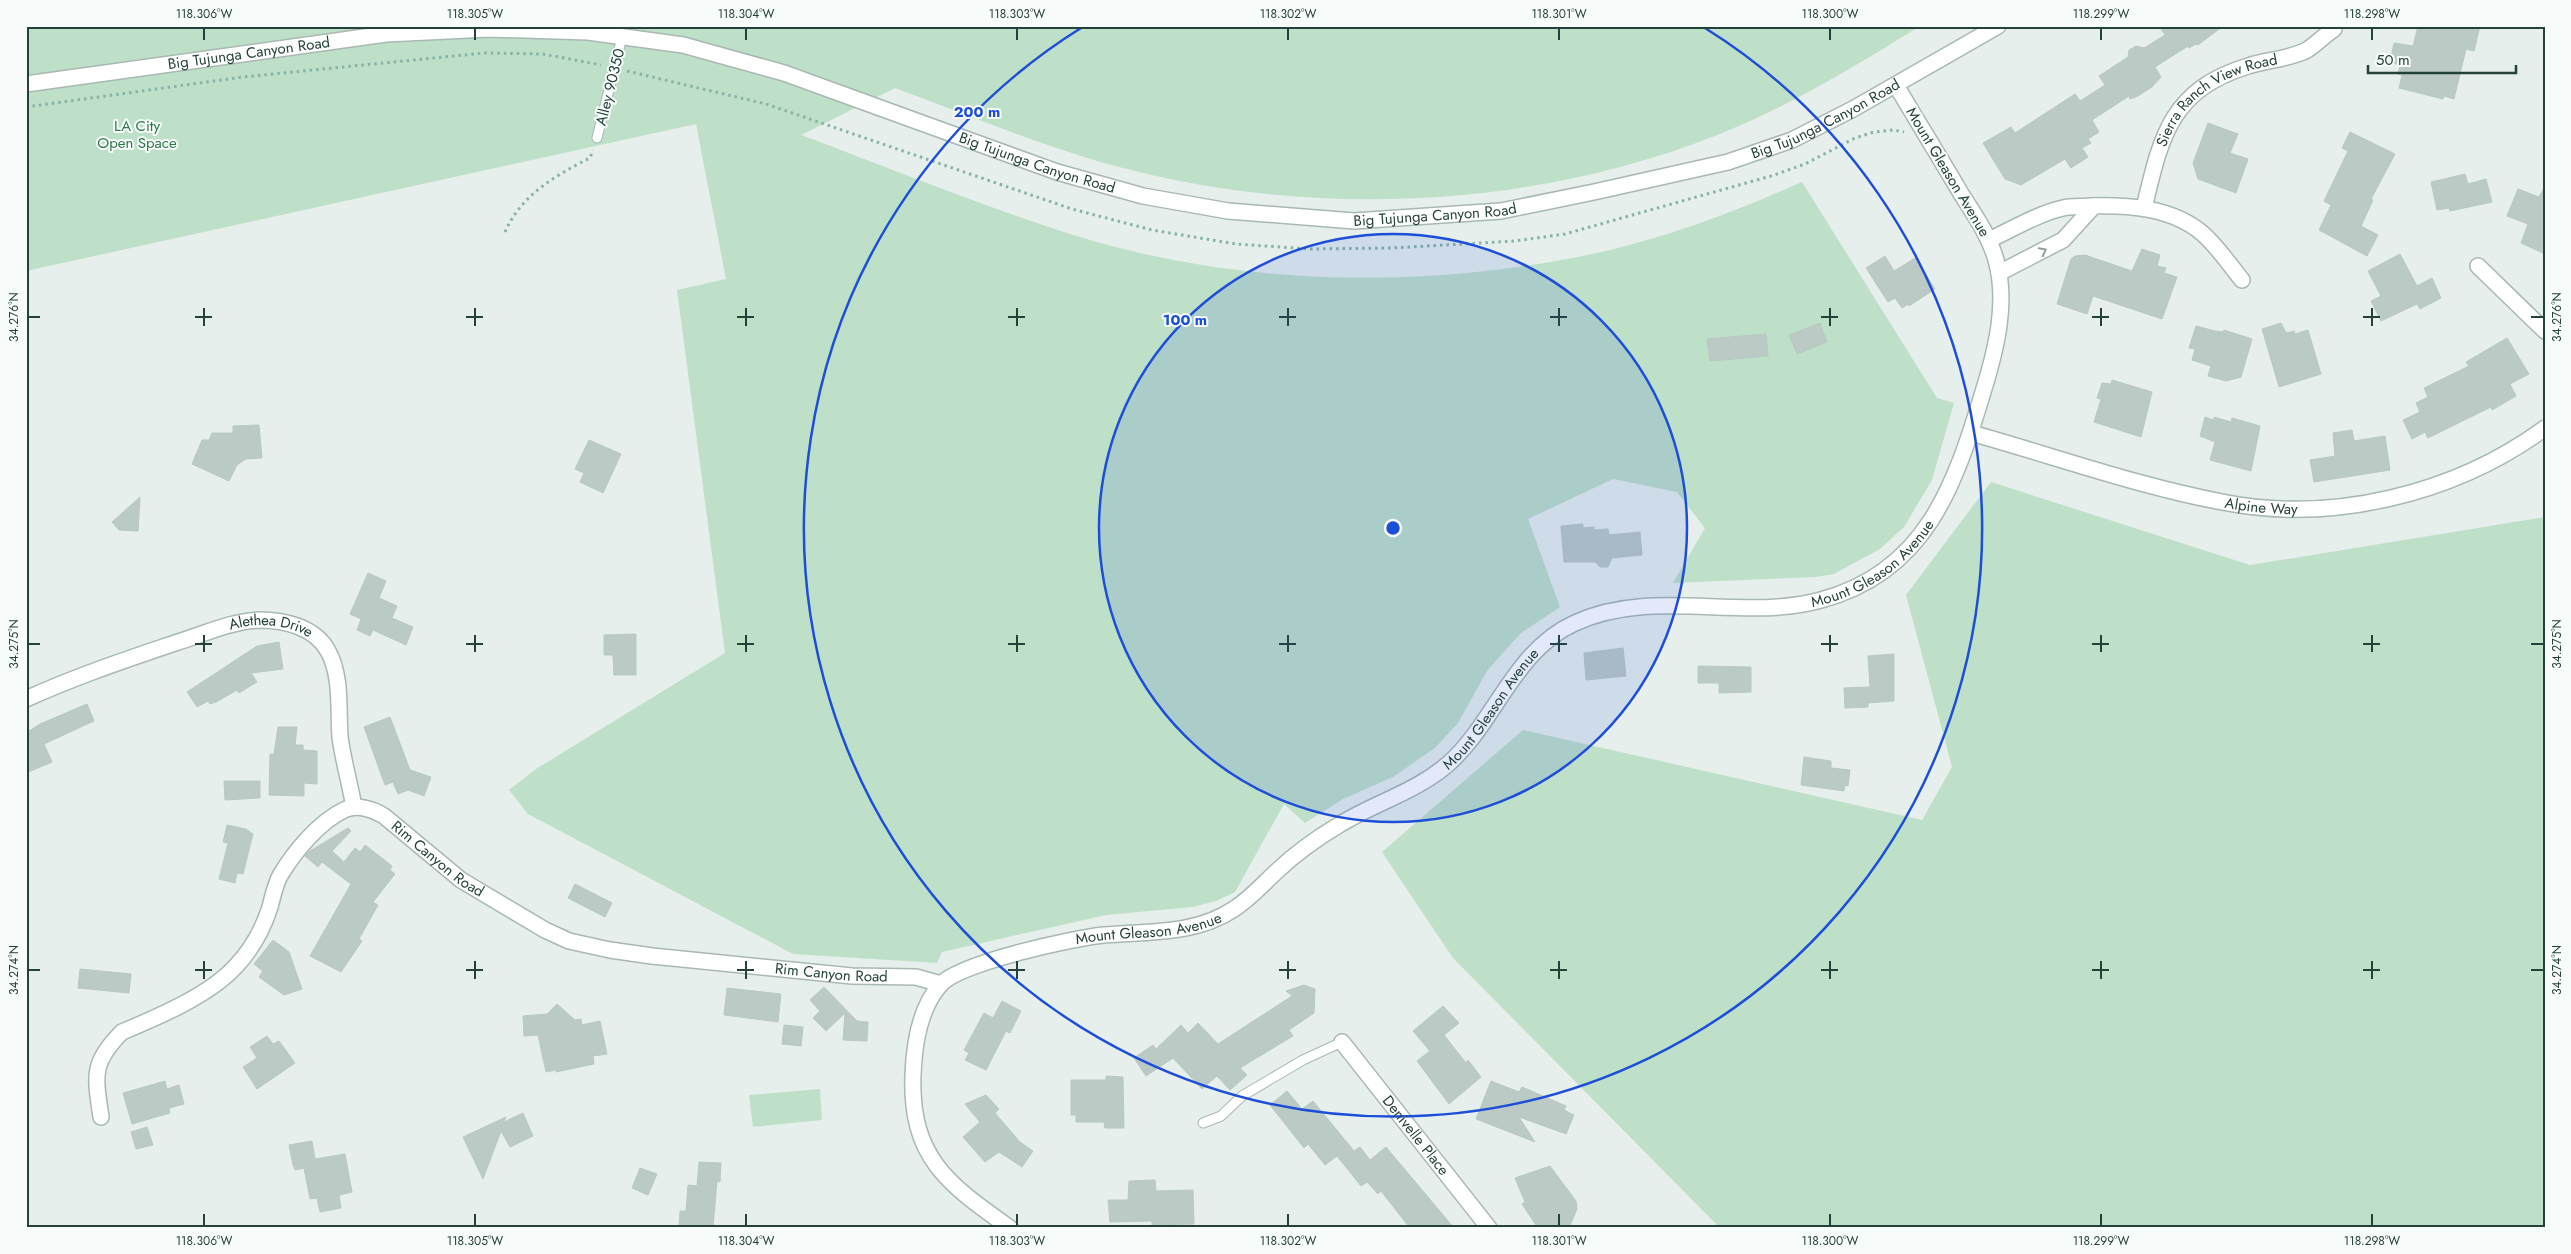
<svg xmlns="http://www.w3.org/2000/svg" width="2571" height="1254" viewBox="0 0 2571 1254" font-family="Jost,sans-serif">
<rect width="100%" height="100%" fill="#e6efeb"/>
<path fill="#bfe0c8" d="M26,26h1894c-64,40 -130,80 -200,108 -183,73 -394,84 -585,37 -82,-20 -161,-54 -240,-83l-94,47c89,33 178,70 269,99 172,54 361,56 536,17 68,-16 133,-41 196,-69l135,216 17,5 -22,77 -28,47 -24,22 -46,25 -18,3 -143,6 32,-55 -28,-36 -64,-13 -85,40 32,88 -39,26 -20,22 -14,16 -29,52 -23,25 -42,29 -50,22 -38,24 -21,-19 -49,88 -19,9 -23,6 -87,8 -164,37 -5,11 -144,-9 -265,-140 -19,-24 27,-21 189,-116 -48,-363 49,-11 -30,-155 -670,147z
M1991,482l259,83 295,-48v711h-825l-267,-270 -71,-106 141,-122 399,90 30,-53 -46,-172z
M820,1089l2,31 -69,7 -4,-32z"/>
<path fill="#bbcac4" stroke="#b8c9c2" d="M2159,26h64l-25,19 -2,-1 -7,4 -1,-2 -33,21 6,10 -9,10 -14,9 -8,3 -1,-3 -37,24 7,12 -11,7 3,4 -9,5 6,9 -17,11 -6,-9 -44,26 -16,-6 -22,-36 28,-16 4,6 60,-39 5,7 25,-16 -6,-9 29,-19 1,-7 7,-4 8,2 21,-13z
M2418,26h62l-6,25 -8,-2 -12,50 -10,-3 -1,3 -44,-11 3,-13 -4,-1 2,-9 -10,-3 4,-19 19,3z
M2208,123l30,11 -8,19 18,6 -12,34 -38,-14 -5,-16z
M2350,132l45,22 -24,45 2,1 -12,26 17,9 -11,21 -48,-26 12,-25 -7,-4 24,-50 -6,-3z
M2465,174l3,10 18,-5 6,23 -42,9 -1,-3 -12,2 -6,-28z
M2545,186v68l-24,-11 7,-19 -21,-8 11,-27 21,8z
M2142,249l18,6 -3,11 9,2 -2,5 13,4 -15,42 -69,-23 -6,18 -30,-10 14,-45 4,-3 10,-1 47,16z
M2400,254l17,32 15,-8 9,20 -21,11 -3,-5 -36,17 -10,-20 10,-5 -13,-25z
M1885,256l9,15 21,-13 20,31 -26,17 -1,-2 -6,4 -7,-10 -7,4 -22,-34z
M1820,323l7,19 -30,12 -8,-19z
M2281,323l5,10 8,-2 1,3 13,-4 13,44 -42,13 -17,-58z
M2196,326l19,5 8,1 1,-2 28,9 -11,38 -15,4 -18,-5 3,-10 -19,-6 3,-11 -6,-1z
M1766,334l2,22 -58,5 -3,-22z
M2507,338l22,36 -19,10 6,12 -24,14 -1,-3 -63,31 -3,-6 -13,7 -9,-19 17,-8 -4,-9 12,-6 -4,-9 45,-22 -3,-4z
M2112,380l40,12 -11,45 -47,-15 7,-23 -4,-1 5,-15 9,1z
M2205,417l9,3v-3l17,5 1,-4 28,8 -9,45 -41,-11 5,-18 -15,-6z
M259,425l3,33 -16,1 -9,6 -8,16 -37,-17 10,-24h7l3,-7h21v-7z
M2352,430l2,11 31,-5 5,34 -76,12 -4,-22 25,-4 -2,-23z
M589,440l32,14 -18,39 -23,-11 4,-9 -9,-4z
M140,497l-2,34 -19,-1 -7,-8z
M1583,524v4l11,-1v3l14,-1 1,6 31,-3 2,23 -30,3 -4,9h-8l-5,-5h-31l-3,-36z
M368,573l18,8 -7,17 18,8 -5,12 21,9 -7,18 -33,-15 -3,6 -13,-6 4,-11 -11,-5z
M636,634v41h-22l-1,-20h-9v-20z
M279,642l4,27 -32,4 6,9 -18,11 -2,-3 -21,12 -6,2 -2,-3 -11,6 -10,-15 70,-46z
M1623,648l3,28 -40,4 -2,-27z
M1894,654v47l-26,2v4l-23,1 -1,-20 26,-1 -2,-31z
M1698,666l53,1v25l-32,1v-10h-21z
M87,704l7,17 -50,23 8,18 -26,11v-40l14,-9z
M390,717l20,53 21,7 -7,19 -16,-6 -10,4 -5,-12 -8,3 -21,-58z
M278,727h19l-2,18h8v5l14,1v33l-13,-1v13l-35,-1 1,-41h4z
M1804,757l27,4v7l19,2 -2,16 -3,-1 -1,6 -43,-6z
M224,781h36v17l-35,2z
M227,825l19,4 7,5 -10,40 -6,-1 -2,10 -16,-4 9,-36 -5,-1z
M348,828l3,3 -19,20 12,11 11,-14 5,4 5,-7 27,21 -2,4 5,4 -22,28 5,3 -19,34 3,2 -21,31 -31,-16 41,-72 -29,-22 -4,5 -13,-11 5,-5z
M575,884l37,19 -7,14 -37,-19z
M273,940l16,12 13,37 -18,6 -25,-18 4,-6 -9,-7z
M80,969l51,5 -2,19 -51,-5z
M1304,985l11,4 -1,24 -25,17 4,6 -53,32 7,7 -17,15 -13,-14 -15,13 -29,-31 -27,18 -12,-18 19,-13 3,4 25,-24 7,8 10,-10 20,21 74,-48 -6,-5z
M824,987l33,34 11,1 -1,19 -24,-1 2,-27 -19,18 -13,-13 7,-7 -10,-11z
M727,988l54,6 -3,28 -54,-7z
M1002,1001l19,10 -11,22 -4,-2 -20,39 -21,-10 4,-7 -5,-3 20,-37 9,5z
M557,1004l18,16 6,-1 1,6 18,-4 7,33 -14,2 1,8 -38,8v-2l-10,2 -8,-37 -14,1 -1,-20 24,-2z
M1443,1006l16,17 -15,12 22,28 2,-3 13,17 -32,27 -32,-43 13,-10 -17,-20z
M784,1025l19,2 -2,19 -19,-2z
M267,1036l6,8 6,-3 16,22 -38,26 -14,-22 14,-9 -7,-11z
M1106,1076l17,1 1,51h-19l-1,-6h-28v-7h-5v-35h35z
M165,1081l2,8 12,-4 5,19 -15,4 1,5 -38,11 -9,-31z
M1491,1081l28,11 3,-5 44,19 -2,4 10,5 -8,19 -47,-17 16,25 -59,-23z
M1287,1091l15,18 11,-8 41,50 6,-4 10,13 16,-13 68,81h-44l-29,-37 -3,3 -11,-12 -6,4 -24,-30 -12,9 -17,-21 -4,4 -34,-43z
M986,1095l13,14 -4,4 25,29 13,9 -11,16 -23,-15 -14,10 -22,-25 17,-15 -15,-18z
M523,1113l10,23 -23,11 -9,-16 -18,48 -20,-42 43,-20 -2,5z
M147,1127l6,18 -17,4 -5,-17z
M312,1141l3,18 30,-5 7,38 -13,3 2,13 -21,4 -3,-14 -7,1 -6,-31 -9,2 -2,-5 -4,-20z
M699,1162l22,1 -1,19 -3,-1 -4,47h-34l1,-17h6l2,-26 9,1z
M1550,1166l26,35 1,8 -8,19h-31l-16,-24 3,-2 -10,-24z
M640,1168l17,6 -9,21 -16,-7z
M1155,1180l1,11 37,-1 1,34 -42,1v-4l-42,1 -2,-22h20l1,-19z"/>
<g fill="none" stroke-linecap="round" stroke-linejoin="round">
<defs>
<path id="service" d="M597,138l25,-101
M1203,1123l18,-7 21,-20 61,-36 39,-18"/>
<g id="minor">
<path id="s1" d="M2144,208c17,-71 26,-118 104,-142 18,-6 42,-7 59,-16 9,-6 18,-15 27,-21"/>
<path d="M1989,240c24,-11 48,-26 74,-32 8,-2 18,-1 27,-2 38,-1 81,1 112,27 16,14 27,31 40,47"/>
<path d="M2478,266l67,65"/>
<path d="M1999,273l64,-33 31,-34"/>
<path id="s2" d="M1971,433c83,23 166,53 251,69 110,22 233,-8 323,-74"/>
<path id="s3" d="M26,699c48,-22 99,-39 149,-56 27,-8 56,-22 84,-23 26,0 56,7 69,31 14,25 10,59 12,86 3,23 10,47 14,70"/>
<path id="s4" d="M1342,1042l147,186"/>
<path id="s5" d="M101,1117c-6,-41 -10,-54 21,-85 36,-15 88,-37 114,-66 17,-18 27,-37 34,-59 3,-11 5,-23 11,-33 14,-23 38,-52 63,-64 13,-6 29,-1 40,6l77,64 84,50 24,11 41,9 42,6 200,20 64,1 25,7"/>
</g>
<g id="tertiary">
<path id="s6" d="M26,84l360,-50 103,-5 99,3 95,13 101,28 273,99 86,24 85,15 126,10 147,-10 93,-19 134,-30 64,-22 61,-31 145,-83"/>
<path id="s7" d="M1010,1228c-62,-44 -100,-70 -97,-153 1,-30 6,-66 27,-90 19,-22 133,-47 164,-50 45,-4 91,0 130,-26 17,-11 29,-25 43,-38 19,-18 40,-33 62,-46 35,-22 77,-33 109,-61 47,-41 66,-114 127,-141 77,-36 166,-1 246,-23 105,-28 134,-115 162,-208 13,-42 25,-89 13,-132 -7,-25 -22,-46 -36,-68 -21,-36 -43,-71 -64,-107"/>
</g>
</defs>
<use href="#service" stroke="#a8b8b2" stroke-width="11"/>
<use href="#minor" stroke="#a8b8b2" stroke-width="18"/>
<use href="#tertiary" stroke="#a8b8b2" stroke-width="18"/>
<path stroke="#86b3a5" stroke-width="3" stroke-dasharray="2.5 4" stroke-linecap="butt" d="M627,71l139,33 306,105 80,21 84,14 74,5 82,-1 123,-7 50,-7 206,-58 34,-12 50,-26 19,-6 19,-2 11,2
M26,107l217,-30 241,-24 59,1 58,11
M505,232c16,-37 51,-57 85,-74l3,-8"/>
<use href="#service" stroke="#fff" stroke-width="9"/>
<use href="#minor" stroke="#fff" stroke-width="15"/>
<use href="#tertiary" stroke="#fff" stroke-width="15"/>
</g>
<defs><path id="oneway-chevron" d="M-2-3.5L2.5 0L-2 3.5" fill="none" stroke-width="1.6" stroke-linecap="round" stroke-linejoin="round" transform="scale(1.25)"/></defs>
<use stroke="#92a09c" href="#oneway-chevron" transform="translate(2043 251) rotate(-28)"/>
<path fill="none" stroke="#24423a" stroke-width="2" d="M204,28v12M475,28v12M746,28v12M1017,28v12M1288,28v12M1559,28v12M1830,28v12M2101,28v12M2372,28v12M204,308v18M475,308v18M746,308v18M1017,308v18M1288,308v18M1559,308v18M1830,308v18M2101,308v18M2372,308v18M28,317h12M195,317h17M466,317h17M737,317h17M1008,317h17M1279,317h17M1550,317h17M1821,317h17M2092,317h17M2363,317h17M2531,317h13M204,635v17M475,635v17M746,635v17M1017,635v17M1288,635v17M1559,635v17M1830,635v17M2101,635v17M2372,635v17M28,644h12M195,644h17M466,644h17M737,644h17M1008,644h17M1279,644h17M1550,644h17M1821,644h17M2092,644h17M2363,644h17M2531,644h13M204,961v18M475,961v18M746,961v18M1017,961v18M1288,961v18M1559,961v18M1830,961v18M2101,961v18M2372,961v18M28,970h12M195,970h17M466,970h17M737,970h17M1008,970h17M1279,970h17M1550,970h17M1821,970h17M2092,970h17M2363,970h17M2531,970h13M204,1214v12M475,1214v12M746,1214v12M1017,1214v12M1288,1214v12M1559,1214v12M1830,1214v12M2101,1214v12M2372,1214v12"/>
<circle cx="1393" cy="528" r="294" fill="#1d4ed8" fill-opacity=".12"/>
<g fill="none" stroke="#1d4ed8" stroke-width="2.5">
<circle cx="1393" cy="528" r="294"/>
<path d="M1705 28A589 589 0 1 1 1081 28"/>
</g>
<g text-anchor="middle" dominant-baseline="central" stroke-width="4" stroke-linejoin="round" paint-order="stroke">
<g font-size="15" fill="#24423a" stroke="#f7fbf9">
<text stroke="none"><textPath href="#s6" startOffset="225">Big Tujunga Canyon Road</textPath></text>
<text transform="translate(610 87) rotate(-76)">Alley 90350</text>
<text stroke="none"><textPath href="#s1" startOffset="141">Sierra Ranch View Road</textPath></text>
<text stroke="none"><textPath href="#s6" startOffset="1845">Big Tujunga Canyon Road</textPath></text>
<text stroke="none"><textPath href="#s6" startOffset="1035">Big Tujunga Canyon Road</textPath></text>
<text transform="translate(1948 172) rotate(59)">Mount Gleason Avenue</text>
<text stroke="none"><textPath href="#s6" startOffset="1440">Big Tujunga Canyon Road</textPath></text>
<text stroke="none"><textPath href="#s2" startOffset="300">Alpine Way</textPath></text>
<text stroke="none"><textPath href="#s7" startOffset="1360">Mount Gleason Avenue</textPath></text>
<text stroke="none"><textPath href="#s3" startOffset="259">Alethea Drive</textPath></text>
<text stroke="none"><textPath href="#s7" startOffset="925">Mount Gleason Avenue</textPath></text>
<text stroke="none"><textPath href="#s5" startOffset="531">Rim Canyon Road</textPath></text>
<text stroke="none"><textPath href="#s7" startOffset="506">Mount Gleason Avenue</textPath></text>
<text stroke="none"><textPath href="#s5" startOffset="951">Rim Canyon Road</textPath></text>
<text stroke="none"><textPath href="#s4" startOffset="119">Denivelle Place</textPath></text>
</g>
<g font-size="15" fill="#2d7a4b" stroke="#f7fbf9">
<text x="137" y="126">LA City<tspan x="137" dy="17">Open Space</tspan></text>
</g>
</g>
<circle cx="1393" cy="528" r="8" fill="#1d4ed8" stroke="#f7fbf9" stroke-width="2.5"/>
<g font-size="15" text-anchor="middle" font-weight="bold" fill="#1d4ed8" stroke="#f7fbf9" stroke-width="4" stroke-linejoin="round" paint-order="stroke">
<text x="977" y="117">200 m</text>
<text x="1185" y="325">100 m</text>
</g>
<rect width="2571" height="1254" fill="none" stroke="#f7fbf9" stroke-width="55"/>
<path d="M2368 65v8h148v-8" fill="none" stroke="#24423a" stroke-width="2.5"/>
<text x="2376" y="65" font-size="15" fill="#24423a" stroke="#f7fbf9" stroke-width="4" paint-order="stroke">50 m</text>
<rect x="28" y="28" width="2516" height="1198" fill="none" stroke="#24423a" stroke-width="2"/>
<g font-size="12" text-anchor="middle" fill="#24423a">
<text x="204" y="18">118.306°W</text>
<text x="475" y="18">118.305°W</text>
<text x="746" y="18">118.304°W</text>
<text x="1017" y="18">118.303°W</text>
<text x="1288" y="18">118.302°W</text>
<text x="1559" y="18">118.301°W</text>
<text x="1830" y="18">118.300°W</text>
<text x="2101" y="18">118.299°W</text>
<text x="2372" y="18">118.298°W</text>
<text transform="translate(14 317) rotate(-90)" y="4">34.276°N</text>
<text transform="translate(2557 317) rotate(-90)" y="4">34.276°N</text>
<text transform="translate(14 644) rotate(-90)" y="4">34.275°N</text>
<text transform="translate(2557 644) rotate(-90)" y="4">34.275°N</text>
<text transform="translate(14 970) rotate(-90)" y="4">34.274°N</text>
<text transform="translate(2557 970) rotate(-90)" y="4">34.274°N</text>
<text x="204" y="1245">118.306°W</text>
<text x="475" y="1245">118.305°W</text>
<text x="746" y="1245">118.304°W</text>
<text x="1017" y="1245">118.303°W</text>
<text x="1288" y="1245">118.302°W</text>
<text x="1559" y="1245">118.301°W</text>
<text x="1830" y="1245">118.300°W</text>
<text x="2101" y="1245">118.299°W</text>
<text x="2372" y="1245">118.298°W</text>
</g>
</svg>
